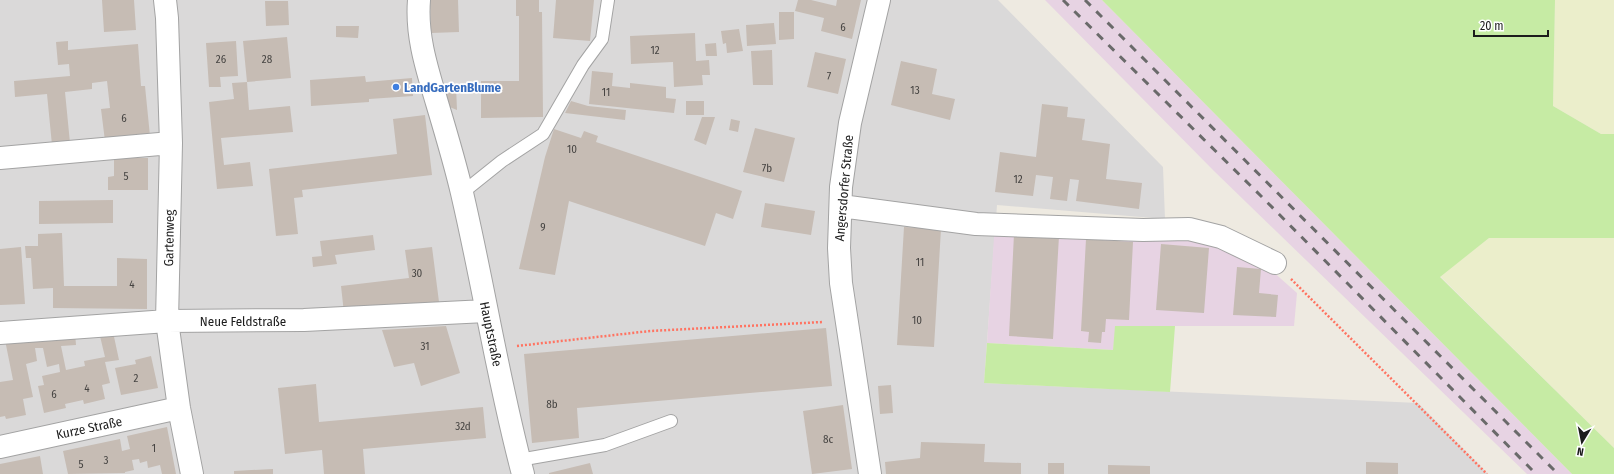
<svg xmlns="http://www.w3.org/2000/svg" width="1614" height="474" viewBox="0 0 1614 474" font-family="'Fira Sans Condensed',sans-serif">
<rect width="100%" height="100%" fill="#eeeae1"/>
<path fill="#dad9d9" d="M0,0h998l165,167 2,52 -168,-14 -13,178 434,20 70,71h-1488z"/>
<path fill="#e7d3e3" d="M1045,0h57l470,474h-45l-313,-303z
M995,222l204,19 28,5 44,24 26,23 -3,33h-178l-3,24 -126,-7z"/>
<path fill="#ebeecb" d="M1555,0h59v134h-13l-48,-28z
M1489,238h125v210l-174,-172z"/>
<path fill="#c6eba4" d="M1102,0h453l-2,106 48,28h13v104h-125l-49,39 174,171v26h-42z
M1115,326h60l-5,66 -186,-9 3,-40 126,7z"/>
<path fill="#c6bcb4" d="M102,0h32l2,30 -32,2z
M430,0h28l1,32 -28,1z
M516,0h23v12h3l1,105 -62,1v-37h38v-65h-3z
M556,0h38l-4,41 -37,-3z
M798,0h13l25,6 1,-6h24l-9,39 -31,-8 3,-13 -29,-7z
M265,1h23l1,24 -23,1z
M779,12h15v27l-15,1z
M774,23l2,21 -29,2 -1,-21z
M336,26h23l-1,12 -22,-1z
M739,29l4,22 -16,2 -1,-10 -3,1 -2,-13z
M695,33l1,28 13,-1 1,15h-8l1,10 -29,2 -1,-25 -42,2 -1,-28z
M287,37l4,41 -44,4 -4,-41z
M68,41v9l70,-6 3,42h4l5,50 -45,5 -4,-32 9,-1 -3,-27 -15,2v6l-27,3 5,51 -18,2 -5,-51 -32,3 -1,-16 56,-5 -1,-12 -11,1 -2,-23z
M236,41l2,35 -18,1 1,10h-12l-3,-44z
M716,43l1,13h-11l-1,-12z
M772,50l1,35h-20l-2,-34z
M815,52l31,7 -8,35 -31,-7z
M901,61l36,8 -5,25 23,5 -5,21 -59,-15z
M592,71l21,2 -1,13 18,2v-5l36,4v11l10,1 -2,14 -85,-9z
M365,76l1,6 46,-4 1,18 -44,3v3l-58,4 -1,-26z
M247,82l2,28 41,-4 3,26 -72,6 3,27 26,-3 3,24 -36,3 -8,-87 25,-3 -2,-16z
M456,86l1,24 -10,-4 -3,-18z
M571,101l17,5 38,4 -1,10 -60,-7z
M686,101h18v14h-18z
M1042,104l26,3 -1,10 18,2 -3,21 28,4 -4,35 36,4 -3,26 -63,-8 3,-21 -9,-1 -3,22 -17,-2 3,-22 -17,-2 -3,21 -38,-4 5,-40 36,5z
M425,115l7,60 -130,15 1,7 -9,1 4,36 -22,2 -7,-67 128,-15 -4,-35z
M702,117h13l-9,28 -12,-5z
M731,119l9,2 -2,11 -9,-2z
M755,128l40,10 -11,44 -41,-10z
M554,129l27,9 3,-7 14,5 -2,6 146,49 -9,28 -17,-6 -11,33 -136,-45 -14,74 -36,-6 26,-112z
M114,158h34v32h-40v-13l6,-1z
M113,200v23l-74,1v-23z
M765,203l50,8 -4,24 -50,-8z
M904,227l37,2 -7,118 -37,-2z
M62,233l2,53h53v-28l30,1v50l-94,-1v-20l-20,1 -2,-31h-5l-1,-12h13v-12z
M1014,234l45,2 -6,103 -44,-3z
M373,235l2,15 -40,5 2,9 -24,3 -1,-10 10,-1 -2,-15z
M1086,239l47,3 -4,78 -23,-1 -1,13h-3l-1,11 -13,-1 1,-10 -8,-1z
M1161,244l48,4 -5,65 -48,-3z
M21,247l4,57 -25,1v-56z
M432,247l7,55 -95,11 -3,-27 68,-8 -4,-28z
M1237,267l24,2 -2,24 19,2 -2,22 -43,-2z
M446,326l14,47 -39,13 -7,-23 -20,4 -12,-37z
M826,328l6,58 -255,22 2,30 -47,5 -8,-89z
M99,332h14l6,28 -14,2 5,21 -8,2 3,14 -21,5 -1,-4 -18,4 1,4 -22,5 -6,-27 6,-1 -2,-9 18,-4 -1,-8 -12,3 -4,-19h-8l2,13 -11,3 7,33 -10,2 3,16 -20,4 -1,-3 -5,1v-35l13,-2 -8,-40 70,-7 1,12 -15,1 5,24 19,-4 -1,-5 21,-4z
M151,356l7,32 -37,7 -6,-27 21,-4 -1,-4z
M316,384l3,38 164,-15 3,31 -123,11 2,25h-41l-2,-24 -37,4 -7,-66z
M891,385l2,28 -13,1 -2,-28z
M843,405l9,64 -40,5 -9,-63z
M167,427l9,47h-14l-2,-9 -12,3 -1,-7 -7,2 -1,-4 -7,1 2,10 -9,2v1l-57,1 -5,-23 57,-12 2,12 8,-2 -3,-13z
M921,442l64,2 -1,18 37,1v11h-135l-1,-12 35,-4z
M40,456l3,18h-43v-10z
M1366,462l32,1v11h-32z
M590,463l3,11h-44v-1z
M1048,463h16v11h-16z
M1108,465l42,1v8h-42z
M273,469v5h-39v-3z"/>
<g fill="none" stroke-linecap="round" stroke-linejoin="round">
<defs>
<path id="service" d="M462,193l40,-32 41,-27 40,-69 19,-26 6,-39
M519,460l86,-15 66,-24"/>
<path id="minor" d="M165,0l2,18 4,125 -4,178 12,87 13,66
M419,0c-3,36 8,69 18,103 9,30 18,60 25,90 22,94 36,188 61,281
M0,158l171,-15
M841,206l135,18 167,6 46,-1 32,8 54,26
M0,333l167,-12 137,-1 182,-9
M0,447l179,-39
M870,474l-29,-191 -2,-35 2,-61 9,-64 29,-123"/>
</defs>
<use href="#service" stroke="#a3a3a3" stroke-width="14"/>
<use href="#minor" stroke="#a3a3a3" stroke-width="24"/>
<path stroke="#ff7361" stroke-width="2.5" stroke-dasharray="2 2" stroke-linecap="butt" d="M1291,279l196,195
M517,346l133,-15 173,-9"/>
<use href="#service" stroke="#fff" stroke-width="12"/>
<use href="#minor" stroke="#fff" stroke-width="22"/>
<path stroke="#6a6a6a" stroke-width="3" stroke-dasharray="8 8" stroke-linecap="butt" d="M1063,0l198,196 275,278
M1085,0l473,474"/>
</g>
<circle fill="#3f7fe0" stroke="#fff" stroke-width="1.5" cx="396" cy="87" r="4"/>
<g text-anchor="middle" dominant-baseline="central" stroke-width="3.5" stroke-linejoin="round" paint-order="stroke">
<g font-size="11" fill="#464442">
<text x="843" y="27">6</text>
<text x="655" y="50">12</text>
<text x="221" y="59">26</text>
<text x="267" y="59">28</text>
<text x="829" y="76">7</text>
<text x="915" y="90">13</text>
<text x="606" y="92">11</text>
<text x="124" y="118">6</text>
<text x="572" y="149">10</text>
<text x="767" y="168">7b</text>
<text x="126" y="176">5</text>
<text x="1018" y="179">12</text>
<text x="543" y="227">9</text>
<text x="920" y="262">11</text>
<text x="417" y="273">30</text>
<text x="132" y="284">4</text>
<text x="917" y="320">10</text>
<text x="425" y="346">31</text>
<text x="136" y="378">2</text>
<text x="87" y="388">4</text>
<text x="54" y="394">6</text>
<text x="552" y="404">8b</text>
<text x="463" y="426">32d</text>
<text x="828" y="439">8c</text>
<text x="154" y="448">1</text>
<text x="106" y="460">3</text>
<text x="81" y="464">5</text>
</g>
<g font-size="13" font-weight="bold" fill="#366cbe" stroke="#fff" text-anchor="start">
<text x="404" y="87">LandGartenBlume</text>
</g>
<g font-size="13" fill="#1c1c1c" stroke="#fff">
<text transform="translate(844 188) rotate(-85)">Angersdorfer Straße</text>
<text transform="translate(169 238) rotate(-89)">Gartenweg</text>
<text x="243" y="321">Neue Feldstraße</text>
<text transform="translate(491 334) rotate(78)">Hauptstraße</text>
<text transform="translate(89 428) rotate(-12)">Kurze Straße</text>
</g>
</g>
<g transform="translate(1582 442) rotate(190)" stroke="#ffffff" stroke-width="3" paint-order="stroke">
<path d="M0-3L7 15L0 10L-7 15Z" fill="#1c1c1c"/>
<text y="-6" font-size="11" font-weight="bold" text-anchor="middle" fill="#1c1c1c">N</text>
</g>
<path d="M1474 30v6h74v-6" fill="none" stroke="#1c1c1c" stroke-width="2"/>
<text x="1480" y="30" font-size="12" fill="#1c1c1c" stroke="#ffffff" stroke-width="3" paint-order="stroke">20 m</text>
</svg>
